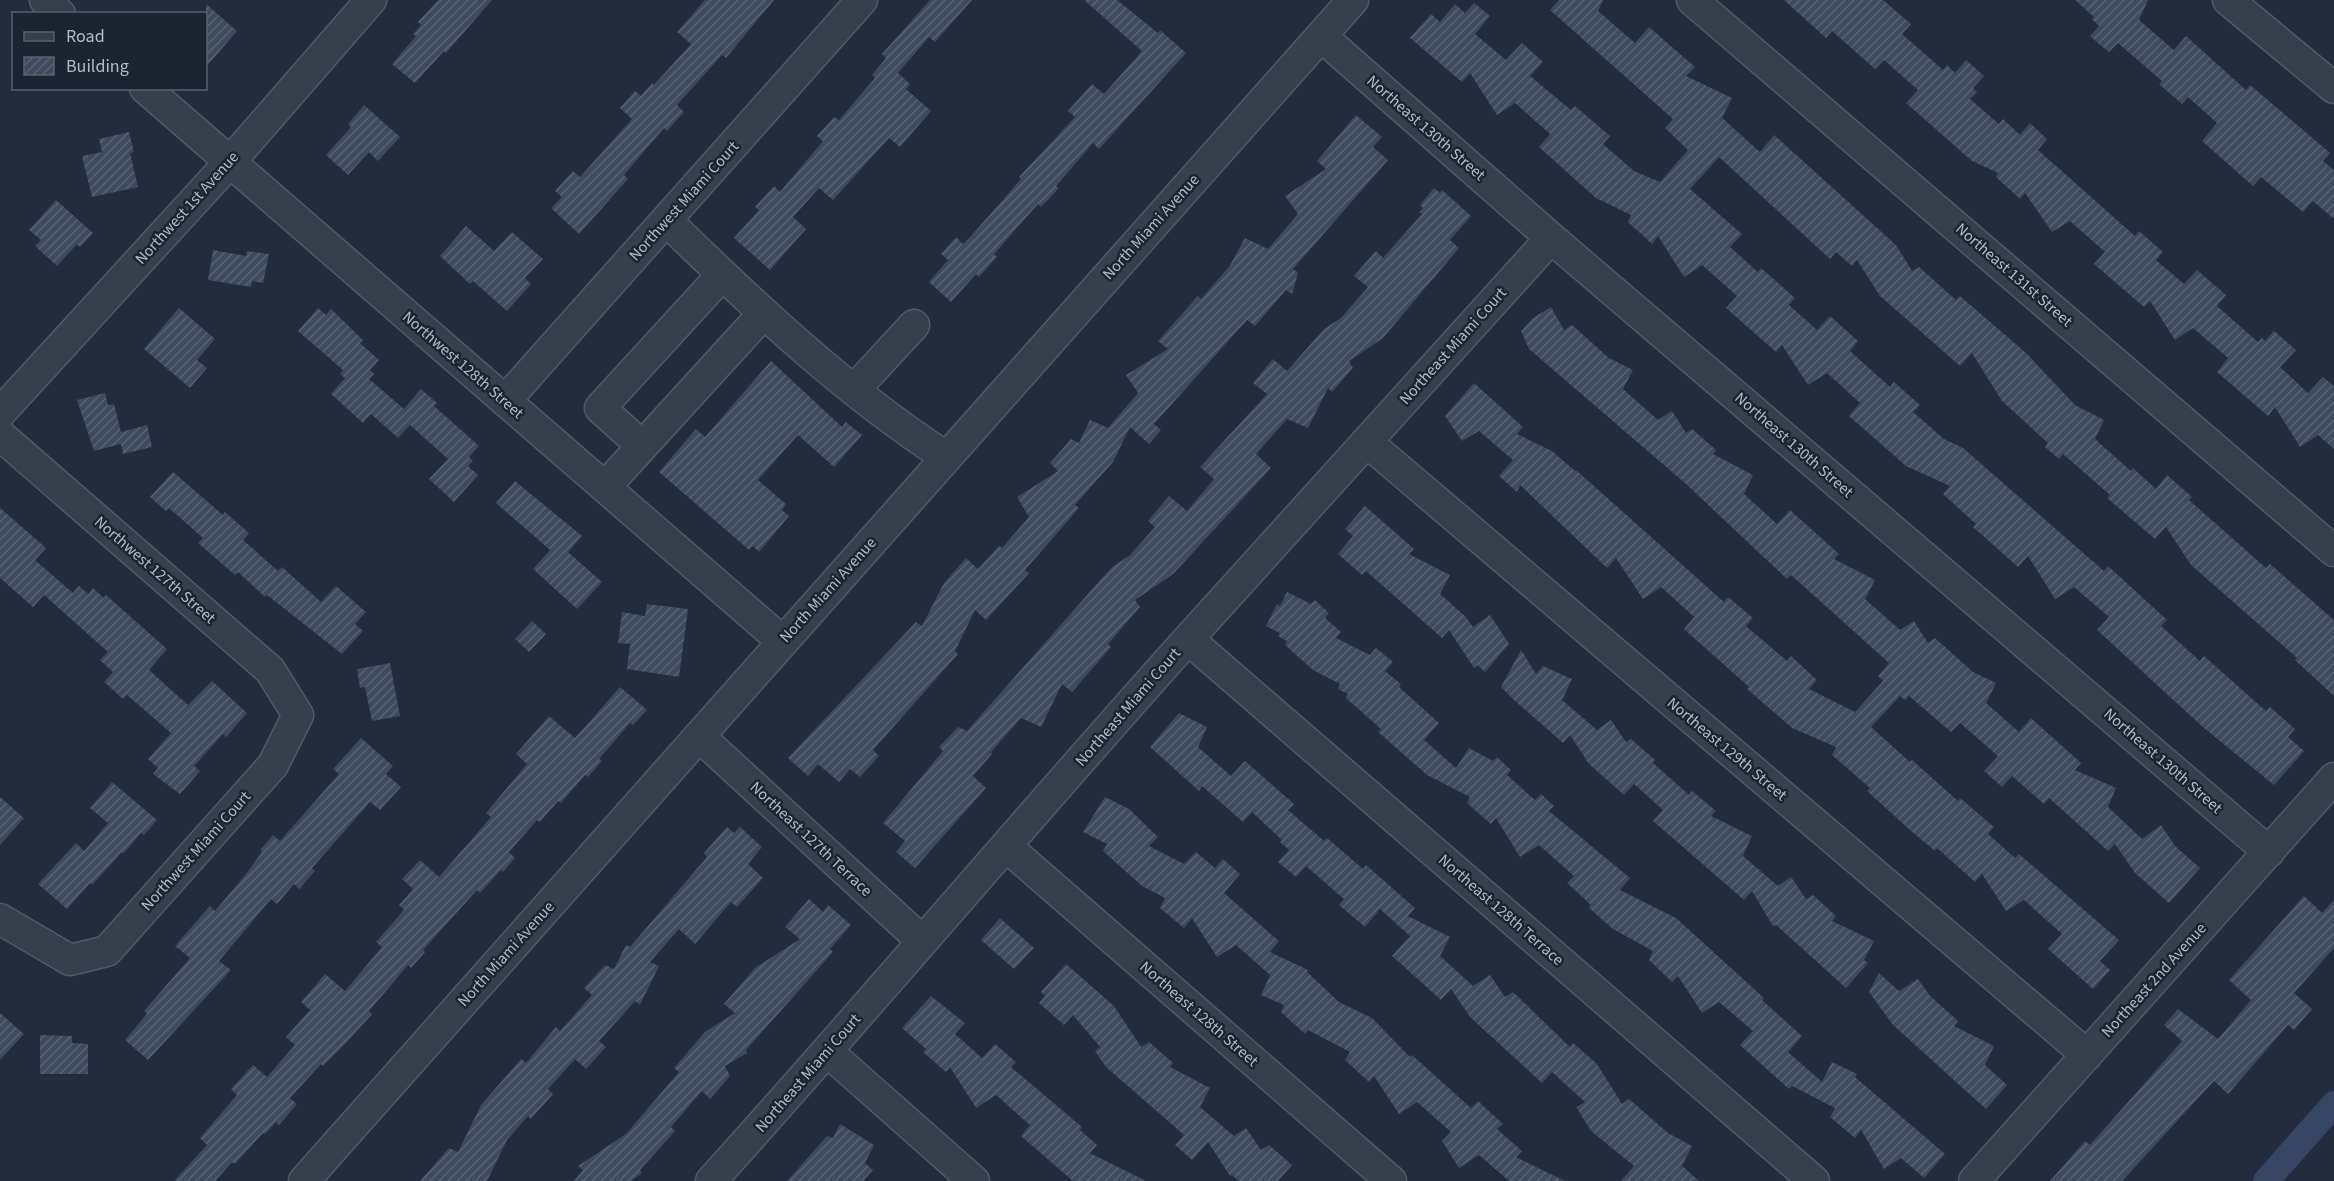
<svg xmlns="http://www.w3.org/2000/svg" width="2334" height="1181" viewBox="0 0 2334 1181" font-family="'Source Sans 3',sans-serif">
<defs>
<pattern id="building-hatch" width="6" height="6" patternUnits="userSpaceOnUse" patternTransform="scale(1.5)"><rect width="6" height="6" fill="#3f4a5d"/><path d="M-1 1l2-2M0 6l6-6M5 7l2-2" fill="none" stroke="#586273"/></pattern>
</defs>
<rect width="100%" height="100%" fill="#232c3d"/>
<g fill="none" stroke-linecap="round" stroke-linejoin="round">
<path stroke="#364664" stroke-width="26" d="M2266,1181l68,-77"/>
</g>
<path fill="url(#building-hatch)" d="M438,0h54l-46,53 -2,-2 -29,32 -23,-19 24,-28 -3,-2 8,-9 -3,-3z
M705,0h69l-48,58 -4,-3 -45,50 7,7 -17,19 -3,-3 -40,47 4,4 -49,55 -28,-26 11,-11 -7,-6 18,-20 7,6 52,-58 -12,-11 15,-17 6,5 11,-13 2,2 37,-41 -14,-12z
M930,0h42l-37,42 -6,-5 -31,36 12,11 -4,5 25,22 -31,36 -11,-9 -56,62 -14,-12 -26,29 13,12 -36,41 -36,-32 25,-28 -4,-3 19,-21 6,6 43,-51 -6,-5 17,-19 5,3 36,-42 -3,-3 14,-17 -4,-4z
M1084,0h33l41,33 2,-3 26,23 -87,96 -6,-6 -37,43 3,2 -18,19 -3,-3 -44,50 3,3 -18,20 -3,-3 -25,28 -22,-20 19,-22 -7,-6 15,-17 7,7 9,-9 49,-56 -2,-2 56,-60 -7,-6 24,-27 12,10 38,-43z
M1559,0h44l-5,11 37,32 14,-16 46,40 -9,9 46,22 -10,20 38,34 14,-17 122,110 16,26 7,-4 37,33 4,-4 65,56 50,53 29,15 -9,19 36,32 2,-3 23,21 11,-14 25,22 -3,3 77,68 4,-4 64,56v76l-39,-36 2,-2 -106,-93 -25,-38 -11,12 -48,-41 3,-3 -47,-41 -4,5 -14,-12 3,-4 -46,-42 -30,-48 -12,13 -80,-70 -23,-36 -5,6 -16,-14 -6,7 -111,-102 -29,32 52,45 -12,13 28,25 3,-4 34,30 -6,7 28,25 13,-14 28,25 -8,10 40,36 4,-5 26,23 -7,7 31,27 19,9 141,123 4,-5 59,54 -6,6 39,35 4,-5 62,55 4,-4 25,22 -7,8 16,14 -30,34 -70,-57 -107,-98 12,-13 -35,-30 -19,12 -27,-43 -10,11 -45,-40 3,-3 -33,-30 7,-8 -44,-20 -57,-50 11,-13 -33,-30 -19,12 -26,-40 -6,7 -50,-44 11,-12 -35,-31 -18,12 -26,-41 -6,8 -24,-22 3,-7 -35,-17 -17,-15 -40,-36 11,-13 -35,-31 -18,12 -27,-42 -8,9 -52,-44 21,-24 9,8 15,-18 10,9 9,-10 16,13 -15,18 31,26 16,-17 21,19 -13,14 41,34 4,-4 35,30 -7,8 31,27 26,11 28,-32 -23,-22 8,-9 -123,-109z
M1784,0h99l28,24 -9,10 41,36 4,-5 8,8 11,-13 18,16 -11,12 4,4 -7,7 29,25 4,-5 17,16 10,-12 17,16 -9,11 97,86 4,-5 24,21 -7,8 28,24 13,-14 29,25 -9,11 41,36 4,-4 3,3 9,-10 22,19 -16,17 28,26 15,-16 11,9v63l-16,-14 -18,12 -25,-40 -7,9 -51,-44 11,-14 -35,-30 -18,12 -25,-39 -6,6 -50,-43 11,-12 -35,-31 -18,11 -27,-39 -5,6 -24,-22 2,-4 -26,-12 -66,-58 12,-13 -34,-30 -9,9 -43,-38 -6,7z
M2075,0h73l-9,20 35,30 12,-14 60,54 4,-5 80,68 -7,8 11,9v49l-21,-18 -10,11 -42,-35 -8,9 -51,-45 15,-18 -29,-26 -6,7 -23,-20 3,-3 -44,-38 -9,9 -10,-8 -9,-8 9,-10 -7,-7 2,-2z
M206,4l31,27 -31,36z
M364,105l36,32 -22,24 -9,-9 -21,23 -22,-20 25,-28 -3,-3z
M1356,115l26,22 -9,10 15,13 -95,109 5,4 -6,21 -6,-4 -31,36 -8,-6 -93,104 7,6 -12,14 -19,-17 -17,35 -38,43 4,3 -54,62 4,3 -43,47 -11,-10 -20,41 3,3 -85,96 6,6 -19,21 -10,-8 -11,13 -21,-18 -10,12 -20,-18 128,-136 6,4 22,-43 22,-25 12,11 21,-23 3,2 27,-31 -12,-20 41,-26 -8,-8 21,-24 8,4 11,-23 18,8 30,-35 -12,-18 42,-26 -10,-8 40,-45 3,3 28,-32 16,-29 23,11 30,-35 -13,-18 41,-27 -9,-8z
M129,132l5,20 -4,1 8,34 -46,10 -10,-41 20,-4 -3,-13z
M1434,188l6,5 2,-3 29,26 -21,24 9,8 -76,90 -34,23 4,7 -21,24 -4,-4 -20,40 -21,-9 -31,35 15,14 -98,106 -38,26 5,7 -32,37 3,3 -39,45 -10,-8 -21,43 -20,-9 -30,34 1,2 -19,22 13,12 -71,80 -19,-16 9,-11 -22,-18 60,-72 -4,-4 19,-20 9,4 144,-163 19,-13 25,-28 -7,-6 21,-25 18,15 27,-32 -14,-12 67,-73 -14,-11 20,-24 14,12 37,-42 17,-11 27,-31 -14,-11 22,-25 7,7 39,-44 -3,-2 4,-4 -3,-3z
M56,200l37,33 -13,14 -3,-3 -20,22 -22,-20 6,-6 -12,-10z
M466,226l28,25 18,-19 31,27 -18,19 6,6 -24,27 -34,-30 -3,3 -30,-28z
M213,250l33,6 1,-5 22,3 -6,29 -11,-2 -1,6 -43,-7z
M1551,307l13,23 8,-5 37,33 24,12 -10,19 35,31 14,-9 14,22 6,-4 24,21 -3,4 40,21 -9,19 33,30 13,-14 49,44 -5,5 41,21 -10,19 35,31 14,-9 14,22 7,-5 38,34 23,11 -10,20 33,29 12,-14 50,45 -6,7 41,18 -8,19 34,32 19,-14 14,21 25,22 -31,35 -34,-30 -20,-29 -7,7 -59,-53 -5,6 -32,-28 -10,11 -18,-16 14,-15 -38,-33 -9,9 -42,-36 -4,4 -5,-4 -29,31 39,35 2,-2 46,41 2,-3 34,29 -6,7 27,24 4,-4 100,86 -19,21 10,9 -17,19 -45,-40 14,-15 -38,-34 -18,11 -24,-37 -7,8 -38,-34 -2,3 -24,-20 -44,-40 3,-3 -38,-33 4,-8 -44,-19 -45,-39 2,-2 -65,-58 10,-12 -33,-30 -18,12 -27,-41 -9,10 -87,-83 -3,7 -18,-16 14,-16 -34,-29 -17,10 -17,-25 29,-33 49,44 -6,7 35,17 23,20 1,-1 148,132 4,-5 25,21 -7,8 41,35 4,-5 26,24 -8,9 46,23 28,-31 -5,-5 11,-13 -98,-88 -4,4 -101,-95 -157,-135 -8,-18 12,-13z
M179,308l36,31 -18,21 10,8 -17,20 -46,-39z
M318,308l8,7 5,-6 32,31 -3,3 19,17 -9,10 4,4 -5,5 35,30 17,-20 16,14 -3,3 45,40 -10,11 4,4 -5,5 10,9 -24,27 -25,-23 19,-20 -38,-34 -12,13 -27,-24 -8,9 -32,-29 14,-16 -5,-4 3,-4 -45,-39z
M771,361l71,66 4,-5 16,13 -28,32 -36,-32 -40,45 28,24 -4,6 7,6 -30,36 -6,-6 -4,4 -90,-78 37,-43 9,8z
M105,393l3,12 6,-1 7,28 26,-7 5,22 -29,7 -2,-10 -27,7 -17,-51z
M173,472l50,43 2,-3 24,21 -6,7 35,31 4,-4 39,35 15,-16 30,26 -11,12 8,7 -21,23 -75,-59 -2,2 -27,-25 -3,3 -37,-32 5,-5 -34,-30 -3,3 -16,-14z
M515,481l67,55 -14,16 34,30 -25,27 -44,-40 17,-19 -54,-47z
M1365,506l49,43 -5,5 41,21 -10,19 25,22 8,11 17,-12 19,29 -24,28 -8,-7 -3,3 -25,-38 -7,8 -76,-67 -4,4 -24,-21 15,-18 -8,-7z
M0,508l46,40 -11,12 38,33 6,-7 9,8 5,-6 11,10 2,-3 61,54 -18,21 39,35 24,-24 35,32 -21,24 -3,-3 -29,32 6,5 -20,23 -27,-20 5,-6 -10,-9 23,-26 -44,-38 -4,4 -19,-17 9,-10 -13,-12 8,-8 -64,-57 -11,12 -33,-29z
M1287,592l24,12 4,-4 14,13 -4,5 16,14 -5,6 34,17 6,-7 17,14 -8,9 16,13 -2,3 40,36 -15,17 32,28 13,-20 24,13 4,-4 14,13 -4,5 28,25 6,-6 13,12 -5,5 81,67 -10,12 56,28 88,80 -2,2 40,36 -14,16 34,30 10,-20 25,12 -2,3 90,77 -21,24 -23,-20 -17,11 -23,-39 -6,8 -25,-21 5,-9 -43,-22 -3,3 -49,-44 13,-14 -34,-29 -17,11 -24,-37 -6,6 -23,-22 4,-9 -40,-22 -24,-21 2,-3 -24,-22 7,-7 -35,-31 -19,12 -24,-39 -5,6 -24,-21 3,-6 -43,-22 -49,-43 3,-3 -35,-31 2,-4 -10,-5 2,-5 -27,-14 -28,-25 2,-4 -9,-5 2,-3 -14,-7 11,-22 3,2z
M647,604l41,5 -9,68 -52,-8 3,-25 -12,-1 4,-31 23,4z
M532,621l14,13 -17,18 -14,-13z
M1521,650l15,24 7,-8 29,13 -10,21 35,30 14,-10 15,22 5,-3 24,21 -2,3 36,32 3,-4 24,20 -5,5 41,20 -9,20 35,30 13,-9 15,22 7,-4 23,21 -4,5 42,20 -10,19 4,3 -22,25 -70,-63 -3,1 -21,-35 -8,9 -91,-79 10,-11 -29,-26 -10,11 -35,-31 -19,-29 -7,8 -49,-43 -13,-13z
M390,663l10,53 -28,5 -7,-34 -5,1 -3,-19z
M620,687l27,23 -14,15 -3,-2 -31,36 3,2 -14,16 -3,-2 -24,28 -3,-2 -18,21 -3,-2 -28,32 6,6 -12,14 -2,-2 -21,23 -3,-3 -54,60 2,2 -14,16 -3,-3 -39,46 3,3 -25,28 -24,24 -2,-2 -31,34 7,6 -18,21 -3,-3 -11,12 -2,-1 -28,31 -3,-2 -17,19h-41l33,-36 -7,-7 37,-43 -6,-6 22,-24 14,12 28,-32 -9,-8 24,-27 -9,-8 24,-28 20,17 37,-44 -6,-5 28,-32 -5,-5 14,-16 -11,-10 18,-19 19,17 52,-60 -5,-4 41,-49 -11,-10 33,-38 26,22z
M1179,713l28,14 -9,20 33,29 14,-15 49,43 -6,6 36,31 3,-3 36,31 3,-4 49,43 -7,8 42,21 -10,19 33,30 17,-11 15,22 8,-5 57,55 3,-4 24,21 25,40 7,-5 39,34 24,13 -10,20 17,15h-78l13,-15 -43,-35 -15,-24 9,-5 -33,-30 -10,11 -72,-66 -19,-28 -10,11 -49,-44 18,-20 -30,-27 -15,18 -26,-22 5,-6 -38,-33 -10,11 -18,-15 11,-12 -9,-8 2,-2 -30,-28 -9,10 -41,-36 -3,5 -49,-44z
M361,738l32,28 -7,8 15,13 -21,23 -10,-8 -58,66 3,3 -16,18 -5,-5 -17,20 -6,-5 -52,62 12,9 -83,90 -23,-20 22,-26 -3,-3 46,-53 -15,-12 35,-40 5,5 31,-37 16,-22 -2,-2 13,-15 7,6 59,-67 -6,-5z
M112,782l45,38 -13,15 -3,-2 -18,21 -1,-2 -30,33 -2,-2 -23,26 -29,-25 38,-41 8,8 24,-28 -18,-15z
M0,797l24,21 -24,27z
M1105,797l24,12 29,28 -9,9 35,18 12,-12 19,16 8,-9 17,15 -16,19 55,48 -9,11 38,18 -1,2 32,30 33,16 38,39 2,-2 59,53 7,-7 25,23 -6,5 25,22 -6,6 49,24h-56l-30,-26 -20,13 -17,-27 9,-9 -34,-30 -18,12 -25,-38 -5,6 -24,-22 5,-8 -42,-22 -3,4 -24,-22 3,-7 -23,-10 9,-20 -34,-30 -19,12 -25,-39 -8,10 -24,-20 5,-10 -23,-12 -39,-35 4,-7 -24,-12z
M727,827l7,6 6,-6 22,20 -14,17 15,14 -26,29 -6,-5 -36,42 -16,-15 -29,33 9,4 -19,39 -5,-4 -36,40 7,6 -20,22 -11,-10 -27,30 5,5 -22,25 -3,-3 -21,24 -20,41h-67l29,-33 9,4 23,-47 40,-46 5,4 30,-36 4,4 32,-36 -8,-7 21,-23 9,4 12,-24 4,2 77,-90 -3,-4z
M2304,896l18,17 12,-13v48l-40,45 18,16 -18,21 -6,-5 -60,69 -14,-13 -92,100h-72l35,-40 5,4 92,-104 -18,-16 14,-16 40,30 33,-39 -22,-20z
M809,899l14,13 5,-7 23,20 -21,24 3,3 -87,98 1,3 -22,13 5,10 -20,23 -8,-8 -31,36 4,4 -35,39 2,3 -11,8h-57l9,-11 -5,-4 48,-32 53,-62 -5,-4 31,-36 30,-19 -11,-9 31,-36 45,-29 -15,-12z
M1000,918l34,30 -20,21 -33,-29z
M1066,964l48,42 27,41 8,-5 24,21 -3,4 40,21 -10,19 34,29 12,-8 15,22 8,-5 23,20 -14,16h-39l-7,-6 -2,1 -22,-34 -16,18 -17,-15 9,-10 -78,-68 -11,-16 5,-4 -27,-32 -9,10 -25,-22 6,-7 -4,-4z
M1879,973l20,18 19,-12 12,17 28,25 -4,5 40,20 -9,19 22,20 -21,24 -93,-84 -24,-33z
M931,996l34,27 -10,11 27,24 13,-14 21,18 -5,5 71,60 -2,3 17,15 -7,8 56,28h-73l-52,-45 9,-11 -34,-30 -20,13 -26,-41 -4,5 -23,-20 3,-3 -24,-21z
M0,1013l24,21 -24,26z
M40,1035l32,1v7l16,1v30h-48z
M840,1124l34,21 -9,18 8,7 -10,11h-76l40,-45 6,2z"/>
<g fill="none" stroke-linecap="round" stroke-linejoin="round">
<defs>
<path id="minor" d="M45,0l15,14
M1692,0l642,551
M2228,0l106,88
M1321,36l230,202 718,614
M145,88l637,553
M666,220c87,85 178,171 280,237
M854,390l60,-65
M505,401l357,-401
M0,413l229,-250 142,-163
M0,435l270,235 28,45 -25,50 -166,186 -37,9 -70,-41
M1367,442l720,613
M642,446l-42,-38 122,-133
M605,487l159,-174
M1188,639l626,542
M699,736l223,205
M1007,847l384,334
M828,1052l146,129
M304,1181l1049,-1181
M711,1181c162,-179 317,-364 478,-543 120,-134 241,-267 362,-400
M1974,1181l360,-403"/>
</defs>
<use href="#minor" stroke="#525a68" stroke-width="33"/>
<use href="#minor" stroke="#373f4d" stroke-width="30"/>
</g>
<g text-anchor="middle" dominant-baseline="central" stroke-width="5" stroke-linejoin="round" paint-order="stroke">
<g font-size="16" fill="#b3bac9" stroke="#1c2432">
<text transform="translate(1426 128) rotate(41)">Northeast 130th Street</text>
<text transform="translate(684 201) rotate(-48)">Northwest Miami Court</text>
<text transform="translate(187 208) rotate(-48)">Northwest 1st Avenue</text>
<text transform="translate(1151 227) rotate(-48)">North Miami Avenue</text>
<text transform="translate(2014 275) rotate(41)">Northeast 131st Street</text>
<text transform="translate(1453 346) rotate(-48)">Northeast Miami Court</text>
<text transform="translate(463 365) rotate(41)">Northwest 128th Street</text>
<text transform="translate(1794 445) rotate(41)">Northeast 130th Street</text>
<text transform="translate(155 570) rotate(41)">Northwest 127th Street</text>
<text transform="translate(828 590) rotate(-48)">North Miami Avenue</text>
<text transform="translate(1128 707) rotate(-49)">Northeast Miami Court</text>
<text transform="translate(1727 749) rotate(40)">Northeast 129th Street</text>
<text transform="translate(2163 761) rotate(41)">Northeast 130th Street</text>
<text transform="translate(811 839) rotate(43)">Northeast 127th Terrace</text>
<text transform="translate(196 851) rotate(-48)">Northwest Miami Court</text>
<text transform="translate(1501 910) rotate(41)">Northeast 128th Terrace</text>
<text transform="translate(506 954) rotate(-48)">North Miami Avenue</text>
<text transform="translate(2154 980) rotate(-48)">Northeast 2nd Avenue</text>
<text transform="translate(1199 1014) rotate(41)">Northeast 128th Street</text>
<text transform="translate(808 1073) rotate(-49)">Northeast Miami Court</text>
</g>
</g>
<rect x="12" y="12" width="195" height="78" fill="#1c2432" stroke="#58606e" stroke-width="1.5"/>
<rect x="24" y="32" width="30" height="9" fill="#373f4d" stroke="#58606e" stroke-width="1.5"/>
<text x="66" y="42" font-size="18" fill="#b3bac9">Road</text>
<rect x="24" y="57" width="30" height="18" fill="url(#building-hatch)" stroke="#58606e" stroke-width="1.5"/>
<text x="66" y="72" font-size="18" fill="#b3bac9">Building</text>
</svg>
